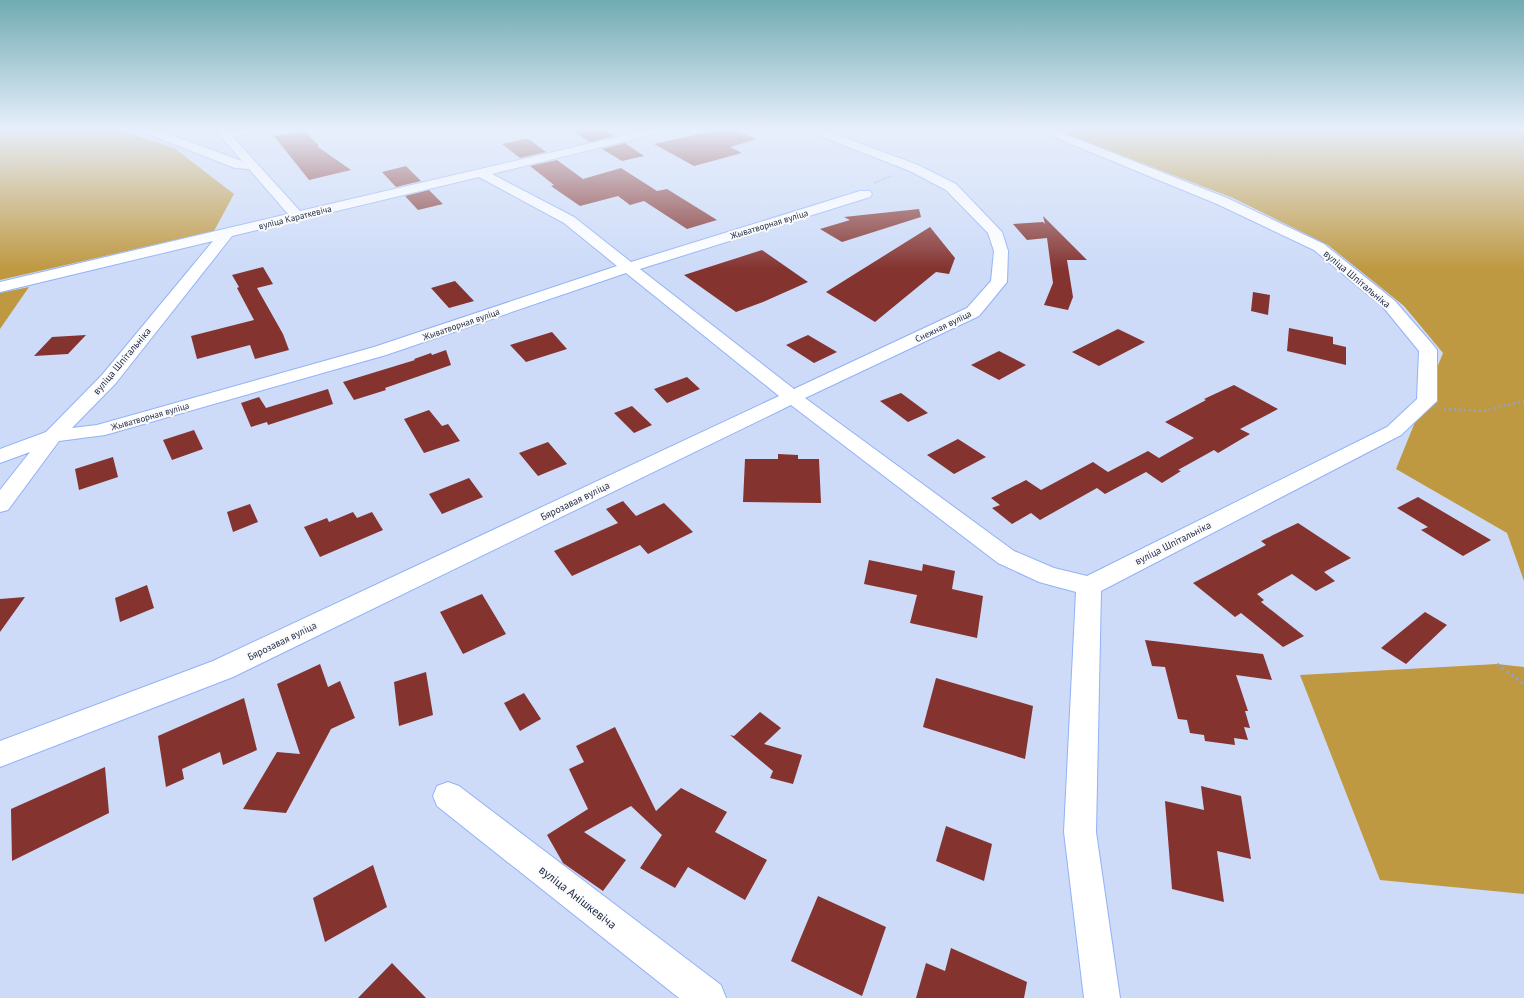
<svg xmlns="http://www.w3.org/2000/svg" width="1524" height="998" viewBox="0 0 1524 998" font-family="'PT Sans',sans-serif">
<rect width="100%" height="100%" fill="#cddbf8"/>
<path fill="#bf9942" d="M0,130h118l56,18 60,46 -20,37 -214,49z
M1056,130h468v451l-17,-48 -111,-64 47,-116 -39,-47 -76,-61 -95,-47z
M29,287l-29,42v-36z
M1497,664l27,3v227l-144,-14 -80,-205z"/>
<path fill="#84332f" d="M570,130h35l9,6 -24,6z
M718,130h15l24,9 -27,8 12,6 -48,13 -40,-22z
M305,131l14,15 -1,1 33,23 -42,10 -35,-44z
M525,139l5,1 16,12 -26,6 -18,-14z
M625,143l19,13 -22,5 -20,-12z
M557,160l26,19 38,-11 36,23 10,-2 50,31 -30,9 -43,-28 -14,4 -12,-9 -38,10 -29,-20 3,-1 -24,-19z
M406,166l15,15 -25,6 -14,-15z
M429,190l14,14 -25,6 -13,-14z
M919,209l2,8 -79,25 -22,-13 30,-9 -6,-3z
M1043,216l44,44h-20l6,37 -5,13 -24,-5 9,-22 -6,-45 -20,2 -14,-16 30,-2 2,2z
M930,227l25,31 -6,16 -13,-2 -61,50 -49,-30z
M762,250l46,32 -45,20 -27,10 -52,-37z
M263,267l10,17 -16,4 26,46 6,16 -34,9 -5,-14 -53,14 -6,-23 63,-16 -17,-32 2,-1 -7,-12z
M455,281l19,20 -25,7 -18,-20z
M1253,292l17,3 -2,20 -17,-4z
M1289,328l44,9v7l13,3v18l-59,-14z
M1118,329l27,13 -46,24 -27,-14z
M552,332l15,17 -41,13 -16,-17z
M86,335l-18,19 -34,2 18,-19z
M808,335l29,17 -23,11 -28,-18z
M446,350l5,15 -66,23 1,2 -32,10 -11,-18 72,-22 -1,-1 17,-6 1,2z
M999,351l27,14 -27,15 -28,-15z
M687,377l13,12 -33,14 -13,-14z
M1234,385l44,24 -38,20 10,5 -32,19 -4,-3 -36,20 3,1 -19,12 -16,-11 -41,22 -8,-6 -57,32 -9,-7 -19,11 -20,-16 8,-3 -9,-7 35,-18 15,10 52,-28 15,10 40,-21 11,7 35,-20 -29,-16 41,-22 -2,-1z
M328,389l5,15 -65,21 -1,-3 -16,5 -10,-24 18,-6 7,11z
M901,393l27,20 -20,9 -28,-21z
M632,406l20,19 -18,8 -20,-20z
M429,410l13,16 6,-2 12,17 -36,12 -20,-34z
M194,430l9,19 -31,11 -9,-20z
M958,439l28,18 -32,17 -27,-19z
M548,442l19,22 -29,12 -19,-23z
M778,454l20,1v4h21l2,44 -78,-1 2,-43h33z
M113,457l5,20 -39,13 -4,-21z
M469,478l14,19 -41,17 -13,-20z
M1418,497l73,43 -28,16 -42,-26 7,-3 -31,-19z
M623,501l13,15 28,-13 29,29 -45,22 -8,-9 -68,31 -18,-25 64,-28 -12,-14z
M250,504l8,18 -25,10 -6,-20z
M353,512l4,6 15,-6 11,18 -63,27 -16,-30 23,-9 2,4z
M1298,523l53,35 -27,14 11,9 -19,10 -24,-17 -35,20 7,6 -3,2 43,34 -21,11 -42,-34 -6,4 -42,-34 73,-38 -5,-4z
M869,560l53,11 1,-7 32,7 -3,18 31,7 -6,42 -67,-15 7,-28 -53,-11z
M147,585l7,23 -34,14 -5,-24z
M482,594l24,40 -43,20 -23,-42z
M25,597l-25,35v-33z
M1425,612l22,13 -41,39 -25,-16z
M1145,640l118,14 9,26 -36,-5 12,36h-3l5,17 -6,-1 4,13 -14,-2 1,7 -30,-4 -1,-6 -14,-2 -3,-13 -9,-1 -13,-52 -13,-1z
M320,664l8,23 12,-6 15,37 -24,11 -45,84 -43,-4 34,-57 23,2 -23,-70z
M426,672l7,43 -34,11 -5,-44z
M936,678l97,28 -8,53 -102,-32z
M524,693l17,26 -21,12 -16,-28z
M244,698l13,52 -34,15 -3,-13 -38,17 2,10 -18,8 -8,-51z
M760,712l21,16 -17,16 38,11 -9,29 -23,-6 3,-7 -43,-36 4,1z
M615,727l41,84 25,-23 46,24 -12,20 52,28 -22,40 -57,-33 -13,21 -35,-20 22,-33 -31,-29 -47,26 42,28 -23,31 -40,-28 -16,-28 41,-26 -19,-40 15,-7 -8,-16z
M105,767l4,46 -97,48 -1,-52z
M1201,786l40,10 10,63 -34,-8 7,51 -52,-13 -7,-88 39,9z
M946,826l46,18 -8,37 -48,-20z
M373,865l14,42 -62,35 -12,-44z
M818,896l68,31 -24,69 -71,-35z
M951,948l76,34 -3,16h-108l10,-35 19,8z
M392,963l34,35h-68z"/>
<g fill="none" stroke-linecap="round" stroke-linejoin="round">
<defs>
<path id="minor" d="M141,130h16l85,31 -27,-31h12l1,1 30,-1 -1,2 -24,5 67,74 347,-81h18l-1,2 -172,42 82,43 57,45 229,-71h10l2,3 -2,3 -230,72 154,120 173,-81 24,-27 3,-30 -6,-18 -42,-43 -36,-19 -100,-39 -2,-2h16l94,35 38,19 46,48 6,19 -1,31 -28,34 -174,82 209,153 40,17 33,8 300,-149 30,-28 2,-48 -36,-44 -69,-57 -97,-46 -175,-72 -1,-2h14l172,68 97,46 71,57 39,45 3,4v51l-36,34 -300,156 -5,241 24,166h-36l-20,-166 12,-240 -37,-10 -41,-19 -207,-158 -558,272 -233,90v-26l213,-80 566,-265 -153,-123 -240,82 -281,80 -46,6 -51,69 -8,2v-22l30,-38 -30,11v-14l46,-17 56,-57 111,-134 -213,51v-10l288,-68 -39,-45 -14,-1 -92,-36zM479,177l85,46 53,43 -243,81 -277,78 -25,3 44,-45 116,-147z
M448,782l11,4 262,199 5,13h-47l-242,-192 -4,-10 4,-10z"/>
</defs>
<use href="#minor" stroke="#91b1f9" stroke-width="2"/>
<path stroke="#95a2bf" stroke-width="1.5" stroke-dasharray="1 1.5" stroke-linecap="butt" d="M0,166l76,-7 79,-10
M874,183l17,-7"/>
<path stroke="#95a2bf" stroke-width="2.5" stroke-dasharray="2 3" stroke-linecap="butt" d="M1444,409l39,2 41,-10"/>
<path stroke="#95a2bf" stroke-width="3" stroke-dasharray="2.5 3.5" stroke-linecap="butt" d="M1497,664l27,20"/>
<use href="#minor" fill="#fff" fill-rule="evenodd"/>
</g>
<linearGradient id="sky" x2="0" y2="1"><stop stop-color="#70abb2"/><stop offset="0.48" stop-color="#e8effc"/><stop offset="1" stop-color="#e8effc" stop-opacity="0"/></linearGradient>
<rect width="1524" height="269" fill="url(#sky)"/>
<g text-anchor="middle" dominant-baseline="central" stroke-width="4" stroke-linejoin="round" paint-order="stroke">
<g font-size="9" fill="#1b2743" stroke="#fbfbfb">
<text transform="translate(295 217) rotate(-14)">вуліца Караткевіча</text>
<text transform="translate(769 224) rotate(-17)">Жыватворная вуліца</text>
<text transform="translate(461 324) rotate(-19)">Жыватворная вуліца</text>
<text transform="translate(943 326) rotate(-26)">Снежная вуліца</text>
<text transform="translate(150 416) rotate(-16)">Жыватворная вуліца</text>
</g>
<g font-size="10" fill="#1b2743" stroke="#fbfbfb">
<text transform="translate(1357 279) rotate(40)">вуліца Шпітальніка</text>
<text transform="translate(122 361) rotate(-50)">вуліца Шпітальніка</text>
<text transform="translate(575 501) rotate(-26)">Бярозавая вуліца</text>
<text transform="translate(1173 543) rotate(-27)">вуліца Шпітальніка</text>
<text transform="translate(282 641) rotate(-26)">Бярозавая вуліца</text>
</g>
<g font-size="12" fill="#1b2743" stroke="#fbfbfb">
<text transform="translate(578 897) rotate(38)">вуліца Анішкевіча</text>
</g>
</g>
</svg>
